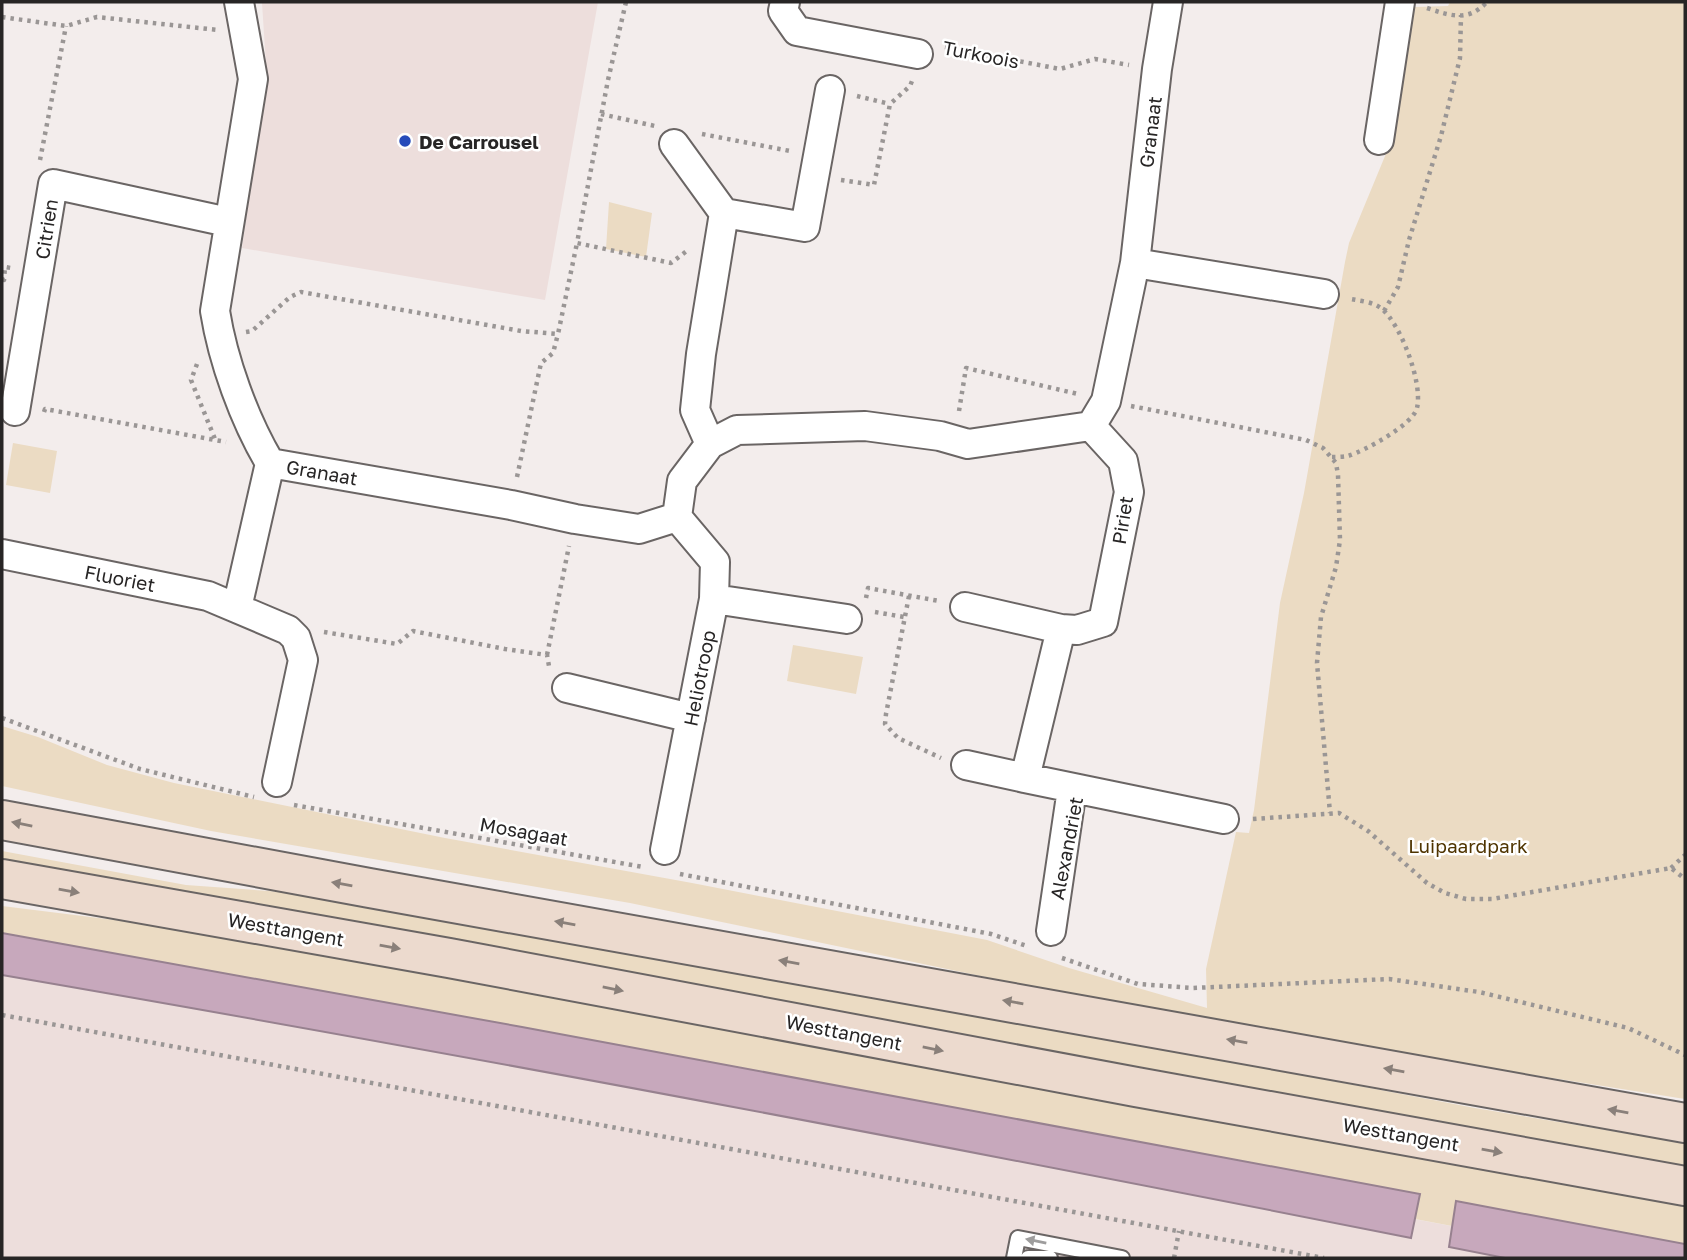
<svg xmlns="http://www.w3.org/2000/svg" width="1687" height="1260" viewBox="0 0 1687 1260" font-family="'Golos Text',sans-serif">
<rect width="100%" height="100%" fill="#f3edec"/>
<path fill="#eddedc" d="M598,2l-53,298 -303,-52 24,-184 -4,-61z
M2,953l1619,305h-1619z"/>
<path fill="#ebdbc3" d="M1450,2h235v1097l-478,-76 -577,-120 -419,-72 -209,-45v-60l36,11 69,28 67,18 271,55 247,45 295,57 82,28 138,40 -1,-39 30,-137 13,1 5,-23 26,-207 24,-110 41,-231 4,-19 41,-99 25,-137 33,-1z
M609,202l43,11 -6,44 -40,-8z
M13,443l44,8 -7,42 -44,-8z
M793,645l70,12 -7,37 -69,-13z
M2,851l184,34 124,9 786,142 379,72 210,35v26l-1683,-307z
M2,906l153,19 301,55 208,33 530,103 491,90v38l-229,-43 -4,25 -37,-7 4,-25 -897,-167 -520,-94z"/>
<path fill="#c7a8bc" stroke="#97818f" stroke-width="2" d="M2,933l520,94 898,167 -9,44c-469,-93 -938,-182 -1409,-263z
M1456,1201l229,43v14h-180l-56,-11z"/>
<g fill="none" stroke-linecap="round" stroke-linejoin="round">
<defs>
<path id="lane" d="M1014,1258l4,-20 104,20
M1028,1258h22"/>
<path id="street" d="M239,2l14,77 -38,232c8,50 29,108 55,152l241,42 64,14 64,10 38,-12
M785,2l-2,9 14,20 121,23
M1379,140l21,-138
M674,144l50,69 81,14 25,-137
M1135,263l189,31
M15,411l38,-227 175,38
M1091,426l15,-25 29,-138 22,-194 11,-67
M710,444l-15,-34 6,-56 23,-141
M677,517l5,-36 28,-37 27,-14 128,-4 75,10 28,8 123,-18
M2,554l206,42 80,34 8,8 7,22 -26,122
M714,599l133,20
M965,607l96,22 16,1 26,-8 26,-130 -6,-31 -32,-35
M237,608l33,-145
M1061,629l-36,149 199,41
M567,688l124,30
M966,765l59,13
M665,850l49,-251 1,-37 -38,-45
M1051,931l21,-142"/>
<path id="secondary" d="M2,820c560,106 1122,200 1683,303
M2,879l447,79 687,129 549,99"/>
</defs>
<use href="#lane" stroke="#6a6564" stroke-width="18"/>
<use href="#street" stroke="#6a6564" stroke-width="32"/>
<use href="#secondary" stroke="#6a6564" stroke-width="42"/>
<path stroke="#9a9695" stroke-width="4.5" stroke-dasharray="3.5 5" stroke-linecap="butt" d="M626,2l-18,78 -31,163 94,20 17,-13
M1427,8c24,8 41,14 60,-6
M2,17l64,9 31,-9 121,13
M945,47l115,22 35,-10 34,6
M857,96l33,8
M601,114l54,12
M702,134l88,17
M40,160l26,-134
M841,180l33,5 16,-81 20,-18 2,-5
M2,279l2,1 1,-13 6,1
M1384,311l14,-24 11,-47 32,-104 19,-78 1,-43
M246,332l6,-1 38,-34 11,-5 220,39 37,3 19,-91
M197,364l-6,16 24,59
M1131,406l175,34 17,8 13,15 2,12 2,65 -4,27 -15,50 -4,46 13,150
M959,411l7,-43 112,26
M44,412l1,-3 181,33
M1332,457c5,0 11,0 16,-1 16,-5 65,-31 69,-48 6,-25 -16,-83 -35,-99 -8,-7 -21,-8 -31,-10
M517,477l24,-114 12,-10 5,-19
M909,596l-23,118 -1,10 13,14 43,20
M866,598l2,-10 71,13
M875,612l29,5
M324,632l73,12 16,-13 92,18 42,6 2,11
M547,655l22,-109
M2,718l138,51 114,28
M294,805l349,62
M1253,819l86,-6 29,18 59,52 18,10 21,6h26l179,-31 14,11
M1671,868l14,-13
M680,874l311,60 36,12
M1062,958l76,26 55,4 196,-9 90,13 149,36 57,27
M2,1015l1322,243
M1174,1258l5,-27"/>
<use href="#lane" stroke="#fff" stroke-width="14"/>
<use href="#street" stroke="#fff" stroke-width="28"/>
<use href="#secondary" stroke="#ecdace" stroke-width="38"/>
</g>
<defs><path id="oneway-solid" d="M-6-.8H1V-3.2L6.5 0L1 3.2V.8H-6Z" transform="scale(1.75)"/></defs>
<g fill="#8a807a">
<use href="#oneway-solid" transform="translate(22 824) rotate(-169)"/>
<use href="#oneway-solid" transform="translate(342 884) rotate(-170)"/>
<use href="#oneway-solid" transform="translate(69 891) rotate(10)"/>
<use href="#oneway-solid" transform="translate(565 923) rotate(-170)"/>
<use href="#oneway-solid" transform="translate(390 947) rotate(10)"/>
<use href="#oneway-solid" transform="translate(789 962) rotate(-170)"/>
<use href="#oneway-solid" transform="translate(613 989) rotate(11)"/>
<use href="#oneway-solid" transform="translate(1013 1002) rotate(-170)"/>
<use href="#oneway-solid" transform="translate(1237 1041) rotate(-170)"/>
<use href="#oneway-solid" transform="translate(933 1049) rotate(11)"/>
<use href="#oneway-solid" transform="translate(1394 1070) rotate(-170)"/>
<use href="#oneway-solid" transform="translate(1618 1111) rotate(-170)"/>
<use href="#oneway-solid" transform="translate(1492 1151) rotate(10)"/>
</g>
<use fill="#9e9d9d" href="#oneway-solid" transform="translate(1036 1241) rotate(-169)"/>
<circle fill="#264bba" stroke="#fff" stroke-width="2.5" cx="405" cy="141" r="7"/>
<g text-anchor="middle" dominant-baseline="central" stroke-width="5" stroke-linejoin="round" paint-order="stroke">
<g font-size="19" fill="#272525" stroke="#fff">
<text transform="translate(981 54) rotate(11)">Turkoois</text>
<text transform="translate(1150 132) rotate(-83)">Granaat</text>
<text transform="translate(46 229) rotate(-81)">Citrien</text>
<text transform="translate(322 472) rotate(10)">Granaat</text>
<text transform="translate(1122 520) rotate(-81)">Piriet</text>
<text transform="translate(120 578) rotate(11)">Fluoriet</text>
<text transform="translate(699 678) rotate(-79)">Heliotroop</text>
<text transform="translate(524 831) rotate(10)">Mosagaat</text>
<text transform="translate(1066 848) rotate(-79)">Alexandriet</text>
<text transform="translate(286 929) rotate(10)">Westtangent</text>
<text transform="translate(844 1032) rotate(11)">Westtangent</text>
<text transform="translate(1401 1134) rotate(10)">Westtangent</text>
</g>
<g font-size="19" font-weight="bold" fill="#272525" stroke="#fff" text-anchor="start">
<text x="419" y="141">De Carrousel</text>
</g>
<g font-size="19" fill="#4f3400" stroke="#fff">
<text x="1468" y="845">Luipaardpark</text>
</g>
</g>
<rect width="1687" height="1260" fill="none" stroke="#272525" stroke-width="7"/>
</svg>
